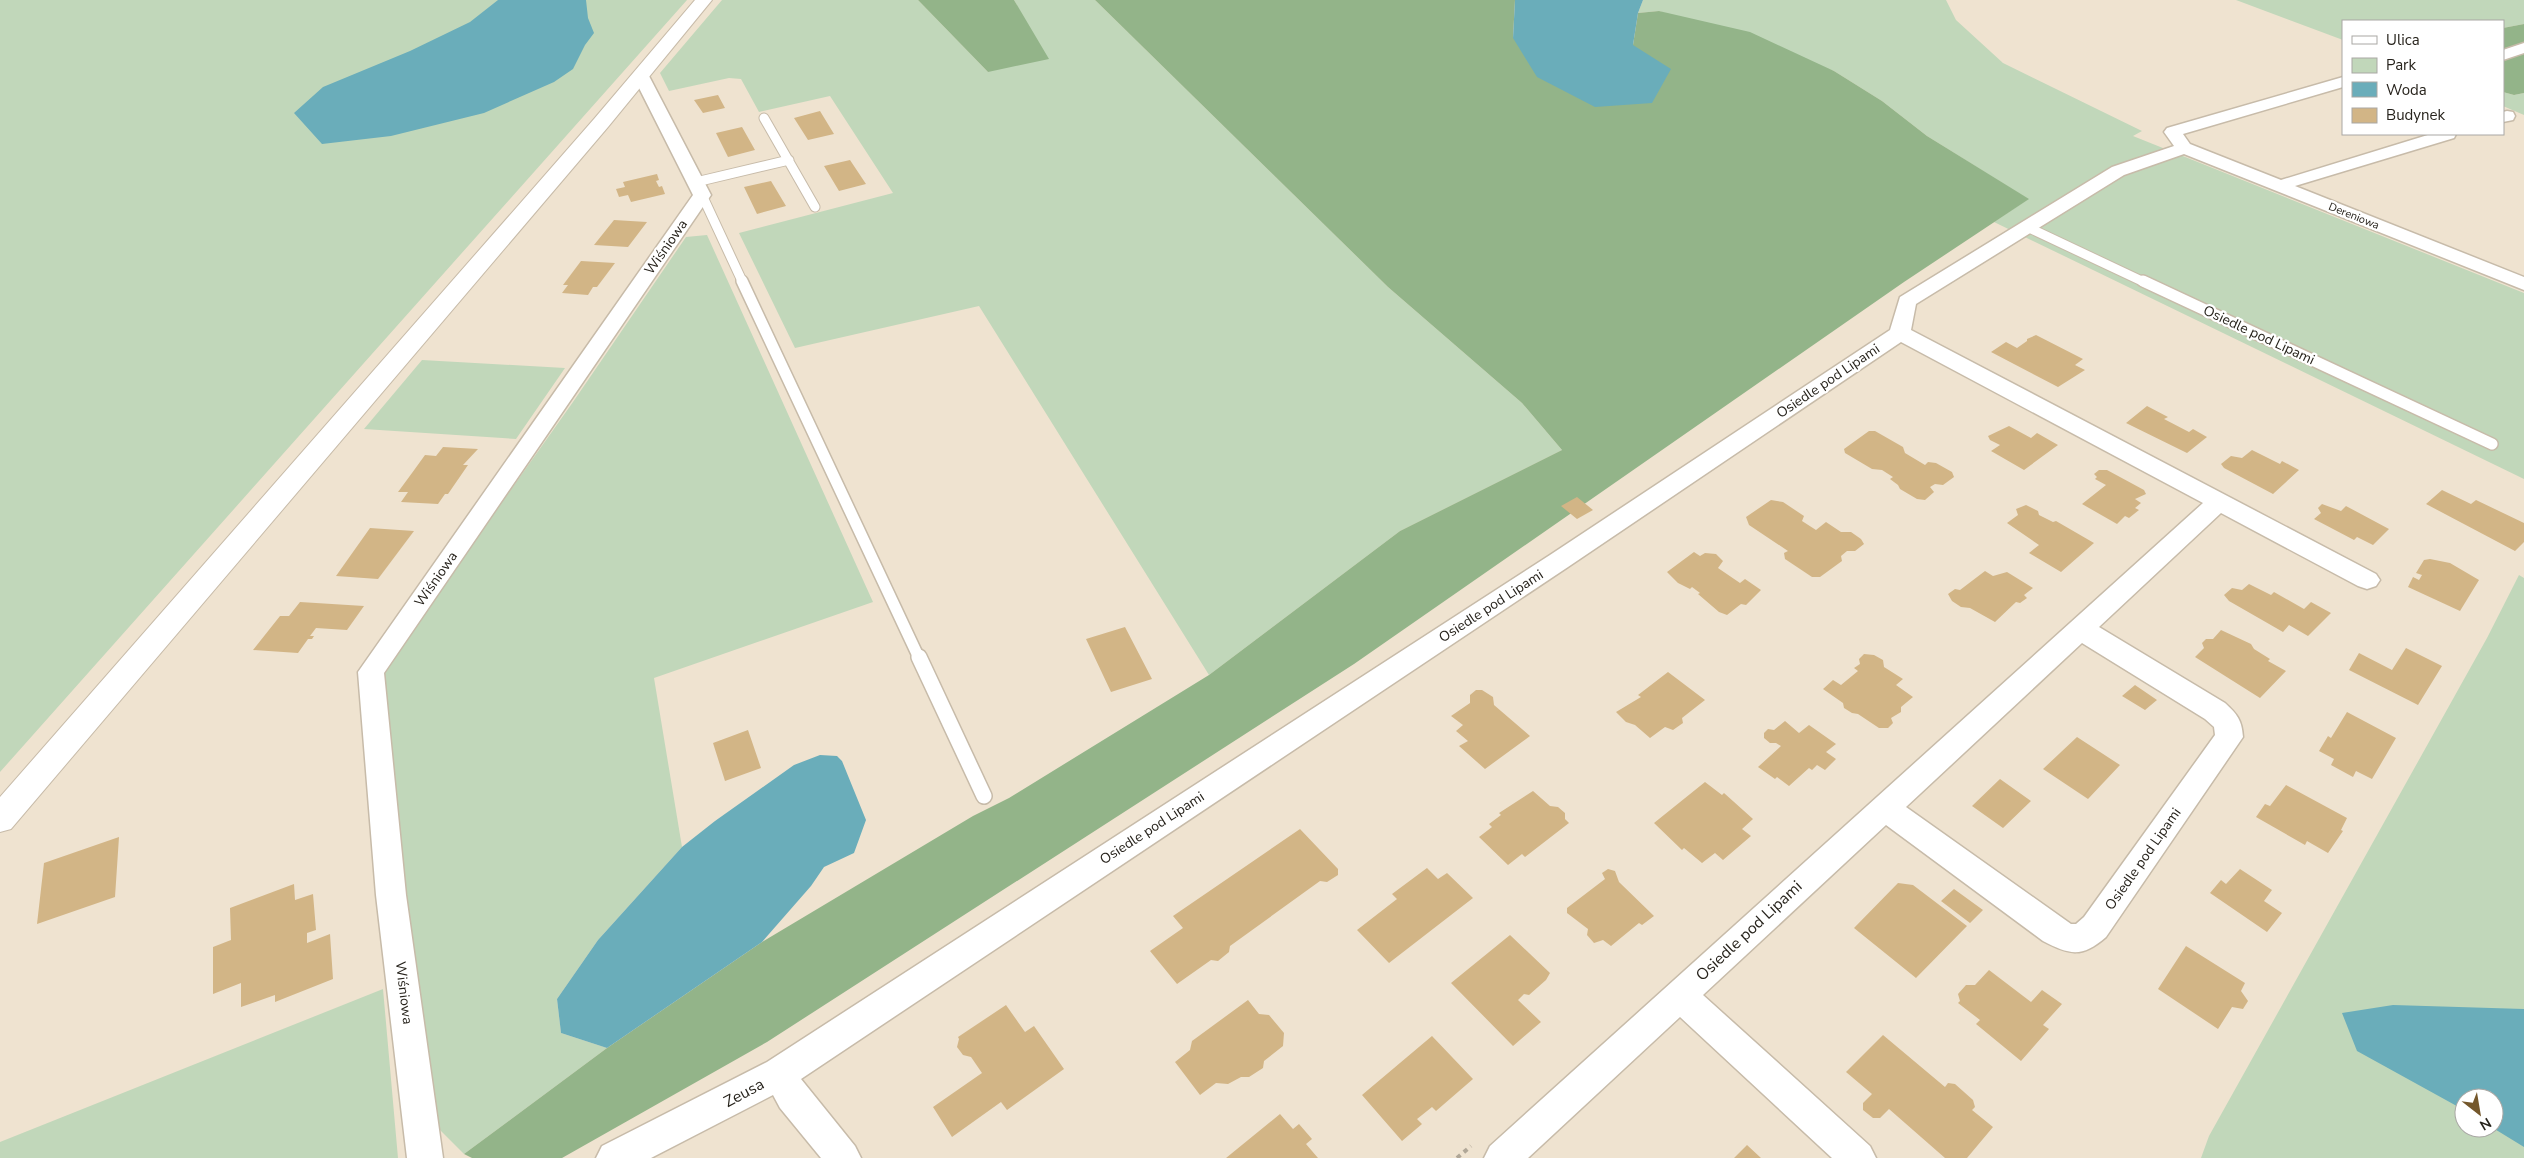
<svg xmlns="http://www.w3.org/2000/svg" width="2524" height="1158" viewBox="0 0 2524 1158" font-family="'Nunito Sans',sans-serif">
<rect width="100%" height="100%" fill="#efe3d0"/>
<path fill="#c1d7ba" fill-rule="evenodd" d="M0,0h687l-687,772z
M722,0h196l70,72 33,-59 -7,-13h81l293,287 134,116 40,47 -162,81 -191,144 -230,-369 -184,42 -56,-115 154,-40 -63,-97 -71,16 -18,-33 -12,-1 -60,13 -9,-18z
M1643,0h303l10,20 47,43 139,68 -9,5 391,157v186l-530,-257 34,-23 -101,-63 -45,-35 -48,-30 -175,-60 -21,2z
M2236,0h288v24l-21,4v-7h-160v19z
M2503,92l11,3 10,-2v22l-21,-9z
M707,235l166,367 -219,76 28,169 -84,93 -41,59 4,34 46,15 -143,106 -39,-39 -42,-445 190,-268 113,-165z
M422,360l143,8 -49,71 -152,-10z
M2519,575l5,3v580h-323l8,-22 278,-498zM2464,1098h30v30h-30z
M383,989l15,169h-398v-16z"/>
<path fill="#93b489" d="M918,0h96l35,59 -61,13z
M1095,0h420l-2,38 120,7 5,-32 21,-2 91,21 84,39 48,30 45,35 102,63 -125,83 -550,382 -587,378 -205,116h-90l-8,-4 143,-106 155,-106 211,-126 36,-18 200,-123 191,-144 162,-81 -40,-47 -134,-116z
M2524,24v69l-10,2 -11,-3v-64z"/>
<path fill="#6aadba" d="M498,0h88l2,18 6,15 -9,12 -12,24 -19,13 -70,31 -93,23 -69,8 -28,-31 29,-26 87,-36 60,-29z
M1515,0h128l-5,13 -5,32 38,24 -19,34 -57,4 -58,-30 -24,-39z
M820,755l17,1 5,5 24,59 -12,33 -30,14 -13,19 -49,56 -155,106 -46,-15 -4,-34 41,-59 84,-93 33,-26 79,-56z
M2393,1005l131,4v138l-31,-19 1,-30h-30v12l-107,-59 -15,-38z"/>
<path fill="#d2b586" d="M718,95l7,13 -22,5 -9,-13z
M820,111l14,23 -26,6 -14,-22z
M742,127l13,23 -27,7 -12,-24z
M850,160l16,24 -27,7 -15,-25z
M657,174l2,6 -3,1 3,6 3,-1 3,8 -34,8 -3,-7 -9,2 -3,-8 9,-2 -2,-5z
M771,181l15,25 -29,8 -13,-27z
M614,220l33,2 -19,25 -34,-2z
M581,261l34,2 -18,24h-4l-5,8 -26,-2 6,-8h-5z
M2036,335l47,24 -8,6 10,5 -27,17 -67,-35 15,-10 11,6 10,-7v-2z
M2147,406l21,11 -4,2 25,13 4,-3 14,8 -20,16 -61,-30z
M2009,426l22,12 6,-5 21,12 -34,25 -33,-19 9,-6 -10,-5 -2,-4z
M1869,431h6l28,16 2,6 20,12 3,-3 8,1 16,9 2,5 -11,8 -8,-1 -5,3 4,5 -9,8 -8,-1 -17,-10 -2,-4 -8,-6 3,-2 -11,-7 -10,-1 -27,-16 -1,-4z
M443,447l35,2 -15,16h5l-20,29h-3l-7,10 -37,-2 7,-10h-10l14,-19 13,-18 11,1z
M2252,450l28,14 2,-3 17,9 -26,24 -49,-26 -3,-4 10,-8 11,2z
M2099,470h8l37,20 2,4 -11,5 6,4 -6,5 4,2 -10,8 -4,-2 -8,8 -35,-20 24,-19 -11,-6 2,-2 -3,-3z
M2442,490l29,14 5,-4 48,23v19l-9,9 -89,-47z
M1577,497l16,13 -16,9 -16,-13z
M1771,500l12,2 21,14 -2,5 14,9 10,-8 15,10h10l10,7 3,5 -9,7h-8l-6,5 1,5 -22,16h-8l-27,-18 -1,-6 4,-2 -39,-26 -3,-8z
M2322,504l19,7 5,-5 43,23 -16,16 -16,-8 -3,3 -40,-21 7,-6 -3,-5z
M2026,505l12,6 1,4 14,7 3,-1 38,22 -33,29 -32,-19 10,-8 -32,-22 11,-8 -2,-6z
M370,528l44,3 -36,48 -42,-3z
M1694,552l6,4 5,-3 11,1 7,7 -5,7 22,15 5,-4 16,11 -15,15 -5,-1 -14,11 -8,-3 -21,-18 2,-1 -8,-6 -2,2 -12,-6 -11,-11z
M2430,559l20,4 29,17 -19,31 -52,-24 5,-10 6,3 3,-5 -6,-2 8,-13z
M1985,571l8,5 14,-4 26,16 -9,7 3,3 -7,5 -4,-1 -21,20 -25,-14 -9,-1 -9,-6 -4,-7 7,-5 5,1z
M2249,584l22,11 3,-3 30,17 7,-7 20,11 -23,23 -19,-11 -6,7 -54,-31 -5,-6 8,-7 10,2z
M300,602l64,4 -17,24 -31,-2 -6,8h4l-2,3h-4l-10,14 -45,-3 27,-34h9z
M1125,627l27,52 -41,13 -25,-53z
M2221,630l30,14 3,5 16,10 -2,2 18,10 -26,27 -65,-41 9,-9 -2,-5 4,-4h7z
M2406,648l36,18 -24,39 -69,-35 10,-17 33,17z
M1864,654l10,1 9,5 1,7 19,12 -7,6 17,12 -12,10v5l-10,6 2,5 -5,5h-9l-21,-14 -6,-1 -8,-5 -1,-5 -20,-14 10,-9 8,5 17,-14 -4,-3 6,-4 -1,-5z
M1668,672l37,28 -23,18 1,5 -10,7 -8,-3 -15,11 -15,-13 -9,-3 -10,-10 25,-15 -3,-2z
M2135,685l22,15 -12,10 -23,-14z
M1476,690h6l11,7 1,8 36,31 -45,33 -26,-23 9,-5 -12,-10 7,-6 -12,-9 19,-13v-8z
M2347,712l49,26 -24,41 -16,-8 -3,6 -22,-12 3,-6 -15,-8 9,-15 3,2z
M1785,721l14,12 10,-8 27,19 -10,8 10,7 -11,11 -8,-5 -5,5 -3,-2 -20,18 -12,-9 -2,2 -17,-12 23,-21 -5,-3h-6l-6,-5v-5l4,-4 6,1z
M748,730l13,38 -36,13 -12,-38z
M2077,737l43,28 -32,34 -45,-30z
M2000,779l31,22 -28,27 -31,-22z
M1705,782l17,13 2,-2 29,26 -11,10 9,7 -28,24 -8,-7 -13,10 -18,-15 -2,2 -28,-27z
M2286,785l61,33 -6,12 2,1 -15,22 -21,-12 -2,4 -49,-28 9,-13 5,2z
M1533,791l17,15 8,1 7,6v6l4,4 -44,34 -3,-3 -14,11 -29,-28 13,-10 -3,-3 12,-9 -2,-2z
M1300,829l38,40v6l-11,7 -7,-1 -90,65 -1,6 -11,9 -7,-1 -34,24 -27,-33 33,-23 -10,-12z
M119,837l-4,60 -78,27 7,-61z
M1427,868l11,11 9,-6 26,25 -84,65 -32,-33 40,-31 -5,-5z
M1608,869l7,2 4,11 35,34 -12,9 -3,-2 -28,23 -8,-6 -9,3 -7,-8 1,-6 -21,-16v-5l38,-29 -3,-6z
M2240,869l32,21 -8,11 18,12 -15,19 -57,-39 11,-13 5,4z
M1898,883l15,2 54,41 -51,52 -62,-50z
M294,884l1,16 18,-6 3,36 -9,3v10l23,-9 3,45 -58,23v-7l-34,12v-24l-28,11v-47l18,-7 -1,-32z
M1954,889l29,21 -13,13 -29,-22z
M1510,935l40,38 -4,7 -17,15 -5,-1 -6,6 23,22 -28,24 -62,-63z
M2186,946l59,37 -4,8 7,10 -5,8 -11,-2 -14,22 -60,-40z
M1989,970l42,32 11,-12 20,14 -19,21 6,4 -28,32 -45,-37 4,-4 -22,-17 2,-2 -2,-7 8,-9h9z
M1248,1000l11,14 10,1 15,18 -1,13 -19,15 -1,7 -14,9h-8l-13,7 -12,-1 -16,12 -25,-33 15,-12 2,-9z
M1006,1005l19,27 9,-6 30,43 -57,41 -6,-8 -49,35 -19,-30 49,-34 -11,-16 -8,-2 -6,-8 2,-8 -1,-2z
M1883,1035l62,52 3,-4 7,1 18,16 2,7 -3,3 21,17 -26,31h-22l-56,-49 -9,9h-7l-10,-8v-7l9,-9 -26,-22z
M1432,1036l41,43 -37,32 -4,-4 -15,12 5,5 -20,17 -40,-46z
M1280,1114l13,15 6,-5 13,15 -6,5 12,14h-92z
M1747,1145l14,13h-27z"/>
<g fill="none" stroke-linecap="round" stroke-linejoin="round">
<defs>
<path id="lane-far2" d="M764,118l51,89
M696,182l93,-22
M702,195l41,88
M2025,226l121,57"/>
<path id="lane-far1" d="M742,281l177,377
M2143,281l349,163"/>
<path id="lane" d="M919,657l65,139"/>
<path id="street" d="M2524,43v10l-21,7v-10z
M641,71l8,5 62,119 -327,478 22,222 37,263h-36l-31,-263 -18,-223 335,-477 -60,-119z
M2343,77v10l-160,47 7,10 91,36 150,-46h25l-2,4 -159,48 229,91v13l-340,-136 -60,21 -208,129 -5,26 465,244 4,6 -4,6 -9,3 -9,-3 -137,-73 -122,114 126,76c12,11 17,17 18,34l-137,200c-24,21 -36,18 -63,4l-157,-116 -183,170 167,151 6,12h-44l-152,-141 -152,141h-44l6,-12 713,-643 -302,-161 -333,225 -767,512 54,67 6,12h-40l-41,-50 -7,-13 -122,63h-55l6,-12 165,-84 783,-507 340,-225 10,-33 212,-130 62,-21 -10,-14 3,-4zM2082,643l123,76 9,8 1,8 -131,182 -8,7h-5l-165,-117z
M2507,111l6,1 2,4 -2,4 -10,2v-10z"/>
<path id="secondary" d="M695,0h17l-104,127 -597,702 -11,3v-35l594,-678z"/>
</defs>
<use href="#lane-far2" stroke="#c7bba9" stroke-width="11"/>
<use href="#lane-far1" stroke="#c7bba9" stroke-width="14"/>
<use href="#lane" stroke="#c7bba9" stroke-width="18"/>
<use href="#street" stroke="#c7bba9" stroke-width="3"/>
<use href="#secondary" stroke="#c7bba9" stroke-width="2"/>
<path stroke="#b0a797" stroke-width="4" stroke-dasharray="4.5 4.5" stroke-linecap="butt" d="M1457,1158l14,-12"/>
<use href="#lane-far2" stroke="#fff" stroke-width="9"/>
<use href="#lane-far1" stroke="#fff" stroke-width="11"/>
<use href="#lane" stroke="#fff" stroke-width="15"/>
<use href="#street" fill="#fff" fill-rule="evenodd"/>
<use href="#secondary" fill="#fff" fill-rule="evenodd"/>
</g>
<g text-anchor="middle" dominant-baseline="central" stroke-width="4.5" stroke-linejoin="round" paint-order="stroke">
<g font-size="11" fill="#27231c" stroke="#fff">
<text transform="translate(2354 216) rotate(22)">Dereniowa</text>
</g>
<g font-size="14" fill="#27231c" stroke="#fff">
<text transform="translate(666 247) rotate(-55)">Wiśniowa</text>
<text transform="translate(2259 335) rotate(25)">Osiedle pod Lipami</text>
<text transform="translate(1828 381) rotate(-34)">Osiedle pod Lipami</text>
<text transform="translate(436 579) rotate(-55)">Wiśniowa</text>
<text transform="translate(1491 606) rotate(-33)">Osiedle pod Lipami</text>
<text transform="translate(1152 828) rotate(-33)">Osiedle pod Lipami</text>
<text transform="translate(2143 859) rotate(-55)">Osiedle pod Lipami</text>
<text transform="translate(404 993) rotate(83)">Wiśniowa</text>
</g>
<g font-size="16" fill="#27231c" stroke="#fff">
<text transform="translate(1749 931) rotate(-43)">Osiedle pod Lipami</text>
<text transform="translate(744 1093) rotate(-28)">Zeusa</text>
</g>
</g>
<rect x="2342" y="20" width="162" height="115" fill="#ffffff" stroke="#a9a7a4"/>
<rect x="2352" y="36" width="25" height="8" fill="#ffffff" stroke="#a9a7a4"/>
<text x="2386" y="45" font-size="15" fill="#27231c">Ulica</text>
<rect x="2352" y="58" width="25" height="15" fill="#c1d7ba" stroke="#a9a7a4"/>
<text x="2386" y="70" font-size="15" fill="#27231c">Park</text>
<rect x="2352" y="82" width="25" height="15" fill="#6aadba" stroke="#a9a7a4"/>
<text x="2386" y="95" font-size="15" fill="#27231c">Woda</text>
<rect x="2352" y="108" width="25" height="15" fill="#d2b586" stroke="#a9a7a4"/>
<text x="2386" y="120" font-size="15" fill="#27231c">Budynek</text>
<g transform="translate(2479 1113) rotate(149)"><circle r="24" fill="#ffffff" stroke="#a9a7a4"/>
<path d="M0-4L9 19L0 12L-9 19Z" fill="#74572b"/>
<text y="-8" font-size="14" font-weight="bold" text-anchor="middle" fill="#27231c">N</text>
</g>
</svg>
